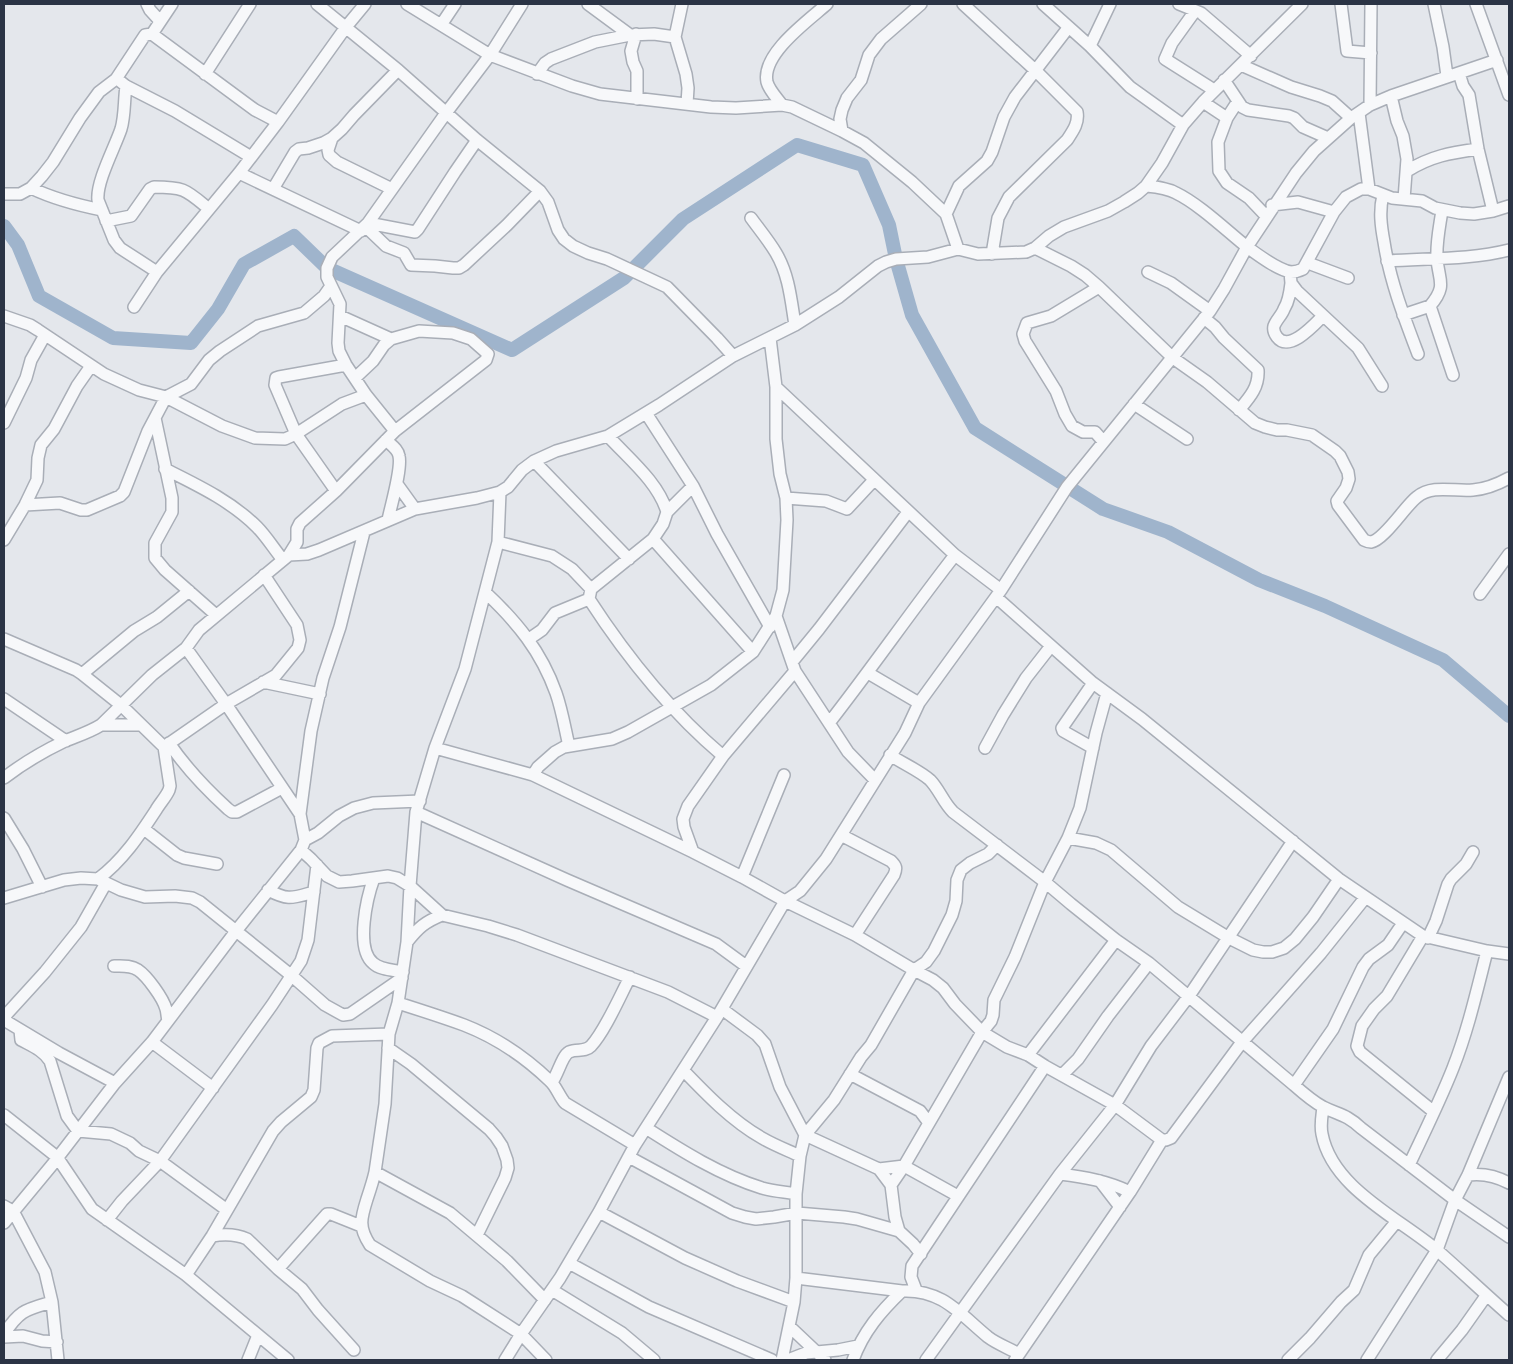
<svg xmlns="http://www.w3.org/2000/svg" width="1513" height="1364" viewBox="0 0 1513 1364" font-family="'Sofia Sans Condensed',sans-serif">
<rect width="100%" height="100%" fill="#e4e7ec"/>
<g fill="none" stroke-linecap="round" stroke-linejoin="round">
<path stroke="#9fb4cc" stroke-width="14" d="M4,226l14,19 21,51 74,42 78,5 27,-34 26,-45 50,-28 33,32 185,82 112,-72 59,-59 114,-74 66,20 26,60 7,34 16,56 63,113 128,81 65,23 91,48 66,26 118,54 66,56"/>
<defs>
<path id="minor" d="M147,4l3,6 10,11
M317,4l81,66 79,70 63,51 8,11 10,28 6,9 9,7 15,7 19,6 60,28 50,51 16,18
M407,4l83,51 82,31 28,8 111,13 25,1 46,-3 10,2 50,24 22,12 48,39 34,32 12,35
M588,4l42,31
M682,4l-7,33 11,37 2,14 -1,16
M963,4l72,66 42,42c2,11 -4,19 -10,28l-58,57 -11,21 -6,36
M1043,4l47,42 40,41 53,38
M1179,4l22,9 50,43
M1341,4l6,47 24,2
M1434,4l9,43 4,29
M1476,4l33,91
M1195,11l-23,32 -7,16 49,31
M441,25l14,-21
M152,34l103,76 23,12
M636,34l-5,17 2,11 4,9v28
M1090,46l20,-42
M1497,60l-106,36 -21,9 -19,13 -37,33 -18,22 -49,74c11,8 31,23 44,25 4,0 8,-1 12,-3l31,-57 12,-15 15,-8h8l23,9 30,3 13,7 25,5 14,1 19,-3 16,-5
M1241,65l50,22 29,9 12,5 19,17
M1459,73l4,13 6,9 9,54 15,62
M205,74l45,-70
M537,74l8,-11 6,-4 44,-17 35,-7 24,-1 21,3
M1224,80l18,27 6,3 41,6 5,2 9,9 25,11
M121,82l5,4 49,25 76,46
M126,86c-2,14 -1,30 -5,43 -6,18 -25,53 -23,71l16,40 6,8 37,24
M1391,96l6,25 6,15 4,23 -3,40
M1238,101l-11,17 -9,24 1,29 8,12 22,15 18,19
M1203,102l24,16
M782,105c-5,-7 -13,-15 -15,-23 -6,-28 42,-62 60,-78
M1370,105l1,-101
M1359,113l10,76
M842,131l-2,-12 2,-9 5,-12 14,-18 8,-25 12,-16 40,-35
M332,138l-4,12 1,5 8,7 55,27
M1407,171c24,-15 43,-18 71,-22
M239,173l122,58
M31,188c23,11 46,17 71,22
M273,189l22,-37 4,-3 9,-1 15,-5 9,-5 10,-9 12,-14 44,-45
M4,194h16l11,-6 11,-12 11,-14 27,-44 19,-26 17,-13 29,-44 7,-1 20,-30
M1383,195c-4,16 -2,31 1,47 6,39 20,75 34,112
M1272,205l26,-3 36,10
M946,214l13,-28 28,-25 5,-9 12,-35 11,-20 53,-69
M751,218c8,11 18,23 25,35 13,22 15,47 19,72
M106,221l25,-5 19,-27 4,-2c31,0 32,3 55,22
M368,223l47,9 3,-3 37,-57 22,-32
M365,226l21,20 18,7 7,12 24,1 18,2h6l5,-3 43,-40 33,-34
M1035,248l36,18 14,9 14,12 74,71 34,24 48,41 10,4 12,3h10l25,5 23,16 5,5 8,16 1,7 -3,9 -9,13 1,4 26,35c2,1 4,2 7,2 13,-2 35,-37 46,-45 16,-13 38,-5 56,-7 13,-1 25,-6 36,-12
M1387,261c41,-3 82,-1 122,-11
M1308,263l40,15
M1148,272l23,11 39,28
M1290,272l1,11 6,8 61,57 24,38
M1291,283c-1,9 -2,18 -7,26 -2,6 -8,11 -10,17 -1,4 0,7 3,11 12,16 37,-12 46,-21
M1099,287l-48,29 -24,7 -4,11 2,7 31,50 9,23 7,12 11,6h12l8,9
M1430,306c18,-21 8,-26 7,-48 -1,-16 3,-33 5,-48
M134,307l23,-35 82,-99 39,-51 68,-95 19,-23
M1403,315l27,-9 23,69
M4,316l26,9 8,5 66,44 35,16 27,7 56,29 33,12 30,1 11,-5 46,-30 24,-9
M340,316l51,23
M1204,318l11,9 9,11 34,32c1,17 -8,27 -19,40
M770,338l6,49 179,168 46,35
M776,387v52l4,35 6,24 1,22 -4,70 -7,26 19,55 53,81 27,28
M1134,404l53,35
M646,413l47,73 24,48 53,93
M155,418l17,80v14l-17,31v15l10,12 51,45
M4,423l22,-45 5,-18 14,-25
M395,431l-29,-36 -20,-30 -7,-14 -1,-8 2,-39 -13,-27v-9l5,-11 36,-34 78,-110 44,-58 32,-51
M608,436c21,23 50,46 59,76
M386,440c5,5 12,9 13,16 3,13 -8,49 -11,64
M534,461l95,98
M165,469c32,16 66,32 92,58 9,9 17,22 26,33
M397,484l18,25
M693,486l-26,26 -4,12 -10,15 -62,50 -2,10c37,57 82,113 134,157
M336,491l-40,-57 -21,-49 1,-7 3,-1 67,-12
M500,492l-2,50 -33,127 -30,79 -19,64 -6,74 -3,56 -9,61 -9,31 -4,70 -10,68 75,41 57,48 38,39
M786,498l40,3 21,8 27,-29
M25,505l35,-2 21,7h6l33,-14 4,-4 24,-61 18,-34 25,-13 18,-24 11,-9 38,-25 46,-13 20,-17 7,-10
M653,539l100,113
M4,540l21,-35 12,-25 1,-22 3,-13 13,-16 23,-43 14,-20
M498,542l54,14 20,13 19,20
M289,555l8,-13v-13l3,-6 36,-32 59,-60 91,-71 2,-6 -17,-15 -18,-6 -34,-2 -28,8 -7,6 -11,16 -18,17
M485,592c32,30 56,59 71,101 6,17 9,36 13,53
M1480,594l29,-40
M996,597l97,86 49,36 197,160 84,57 64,15 22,3
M4,639l72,31 6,4 40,32 42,41 6,39 -1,4c-3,7 -9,13 -13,20 -17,26 -33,50 -58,69
M529,639l13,-9 13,-17 34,-14
M186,648l40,56 74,110
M792,662l27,-33 89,-117
M868,673l51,30
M82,674l52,-43 23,-14 32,-26
M263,682l57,12
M4,699l62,42
M829,723c43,-55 83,-113 126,-168
M101,725h40
M169,743c17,25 37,46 59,66l4,3h5l45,-24
M164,747l62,-43 50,-29 22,-27 2,-8 -3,-15 -33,-50
M435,748l98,27 160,77 49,25 43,24 70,34 59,35 19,10 10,8 12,16 27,28 25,15 21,8 17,11 70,39 47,35h4l5,-2 71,-96 79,-89 44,-55
M985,748l18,-33 23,-37 25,-32
M1093,748l-30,-17 -1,-3 31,-45
M890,755c12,8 30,16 40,25 9,9 13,22 23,32l92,70 26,22 45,36 33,23 145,122c9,8 18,16 29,22 16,8 23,7 38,21l94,72 54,37
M533,775l5,-8 17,-15 9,-5 48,-8 16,-7 83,-47 42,-33 23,-36
M4,778c18,-14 40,-27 61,-37 12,-5 25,-9 36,-16l51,-50 34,-27 13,-18 90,-75 18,-1 12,-4 96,-41 62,-11 23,-6 8,-5 14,-17 12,-9 22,-10 52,-15 51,-31 74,-49 62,-31 44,-28 39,-31 8,-4 10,-3 32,-2 30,-8 20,5 48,-2 9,-4 14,-12 15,-9 44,-16 16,-9 14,-9 8,-7 16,-23 21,-38 20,-23 99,-98
M416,812l151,68 149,64 30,22
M4,818l19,31 19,38
M144,829l33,26 7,3 33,6
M841,835l50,26c5,5 6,7 3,14l-39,60
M1068,838l28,5 15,7 67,57 51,31 24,12 10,2h9l12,-4 11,-9 18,-22 26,-38
M305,840l13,-7 21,-17 15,-8 19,-5 47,-2
M301,850l10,9 16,17 12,6 13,-1 36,-5 9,2 13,8 32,29 46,11 29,9 151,57 49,25
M693,852l-9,-25 -1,-8 5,-13 35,-50 72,-85
M742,877l42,-102
M374,878c-7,19 -19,70 -1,85 7,7 21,7 30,9
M268,890c21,11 24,8 46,2
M4,898l60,-18 17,-2 17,1 23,11 24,7 30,-1 17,2 8,4 92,74 33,29 18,10 7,-1 52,-36
M1423,936l-36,60 -13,13 -12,17 -5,20 3,6 74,60
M1428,938l8,-17 12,-37 3,-5 15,-15 7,-12
M407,942c12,-15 18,-20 35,-27
M114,966c8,0 17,-1 24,4 9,6 25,28 28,39 1,3 1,8 2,12
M398,1003c22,7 44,14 66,22 31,12 62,33 86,56 6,5 9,15 15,22l70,42
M722,1009l35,26 8,9 15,43 25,48 74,34 12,16 4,32 4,14 14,13 8,10
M4,1017l41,-45 36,-45 25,-44
M4,1020l55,33 56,30
M20,1030l1,10c11,6 22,10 29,21l17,55 11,15 33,3 19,9 9,8 21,10 67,49
M152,1042l61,46
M388,1048l23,16 78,65 7,8 6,9 5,14 1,8 -3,10 -28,57
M1028,1055l88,-115
M683,1070c23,24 49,51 79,68 12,7 25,12 38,18
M850,1074l70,37 9,12
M1062,1075l16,-16 30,-43 41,-53
M552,1082c6,-8 10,-26 17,-30 8,-4 15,1 22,-6 14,-15 29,-50 39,-69
M1294,1085l39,-56 30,-62 6,-8 19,-14 15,-22
M1323,1107c-1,9 -3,18 -1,27 10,54 77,84 116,117 24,21 47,43 71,64
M4,1115l53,42 35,52 94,66 102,85
M646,1128c36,23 74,47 116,60 11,3 23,4 34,6
M629,1157l103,56 13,4 11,2 18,-2 23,-4 47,4 13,2 42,12
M1409,1165c15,-32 31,-64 44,-97 15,-38 24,-78 34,-117
M879,1169l25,-3 54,30
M375,1172c-2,9 -5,18 -8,27 -6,19 -9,28 3,46l60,36 32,15 59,38 25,26
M1060,1174c24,3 48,7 70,18
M1468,1175c15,-2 28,1 41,8
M1100,1181l20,26
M891,1185l13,-19 78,-134 9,-11 2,-6 1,-15 21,-43 30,-75 23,-44 12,-30 16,-75 11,-40
M4,1206l9,5 32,61 7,30 6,58
M599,1212l86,46 52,23 57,21
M107,1220l15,-19 38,-40 112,-156 29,-44 7,-21 9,-75
M4,1223l48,-58 63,-82 37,-41 84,-111 65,-81 4,-10 -5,-26 11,-83 12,-53 17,-51 24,-95
M212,1236c12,-2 24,-2 35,3l31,30 49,-55h4l30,12
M569,1263l80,44 123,53
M278,1269l24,20 16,21 36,40
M186,1275l26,-39 61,-105 8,-9 30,-25 3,-7 3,-42 2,-5 13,-7 57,-2
M796,1278l106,13
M552,1290l70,43 32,27
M916,1290l-5,-13 1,-11 133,-200
M789,1326l36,34
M4,1334c16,-24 21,-24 48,-32
M4,1337l19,-1 19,5 15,1
M248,1360l10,-25
M505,1360l16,-26 39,-56 39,-66 36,-67 82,-128 68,-116 15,-10 26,-32 79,-126 14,-30 82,-113 66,-103 143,-176 14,-22 23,-42c-20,-16 -48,-43 -71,-54 -9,-5 -20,-6 -30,-7
M782,1360l12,-58 2,-24v-84l4,-38 5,-21 29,-35 27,-43 10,-12 43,-75 12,-8 8,-11 18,-36 4,-14 1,-21 4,-10 9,-7 18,-9 9,-9
M788,1360l18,-7 32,-3 20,-4
M853,1360c10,-28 28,-49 49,-69 40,-2 58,23 86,46 9,7 21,11 31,17
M926,1360l134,-186 55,-69 36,-59 38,-50 104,-155
M1015,1360l115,-168 32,-52
M1288,1360l22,-22 31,-36 13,-12 15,-35 28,-34
M1367,1360l70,-110 18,-50 13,-25 41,-98
M1437,1360l25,-30 24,-34"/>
</defs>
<use href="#minor" stroke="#a9aeb7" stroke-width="14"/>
<use href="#minor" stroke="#f7f8fa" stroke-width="11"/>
</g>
<rect width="1513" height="1364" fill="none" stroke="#2b3445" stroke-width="10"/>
</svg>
